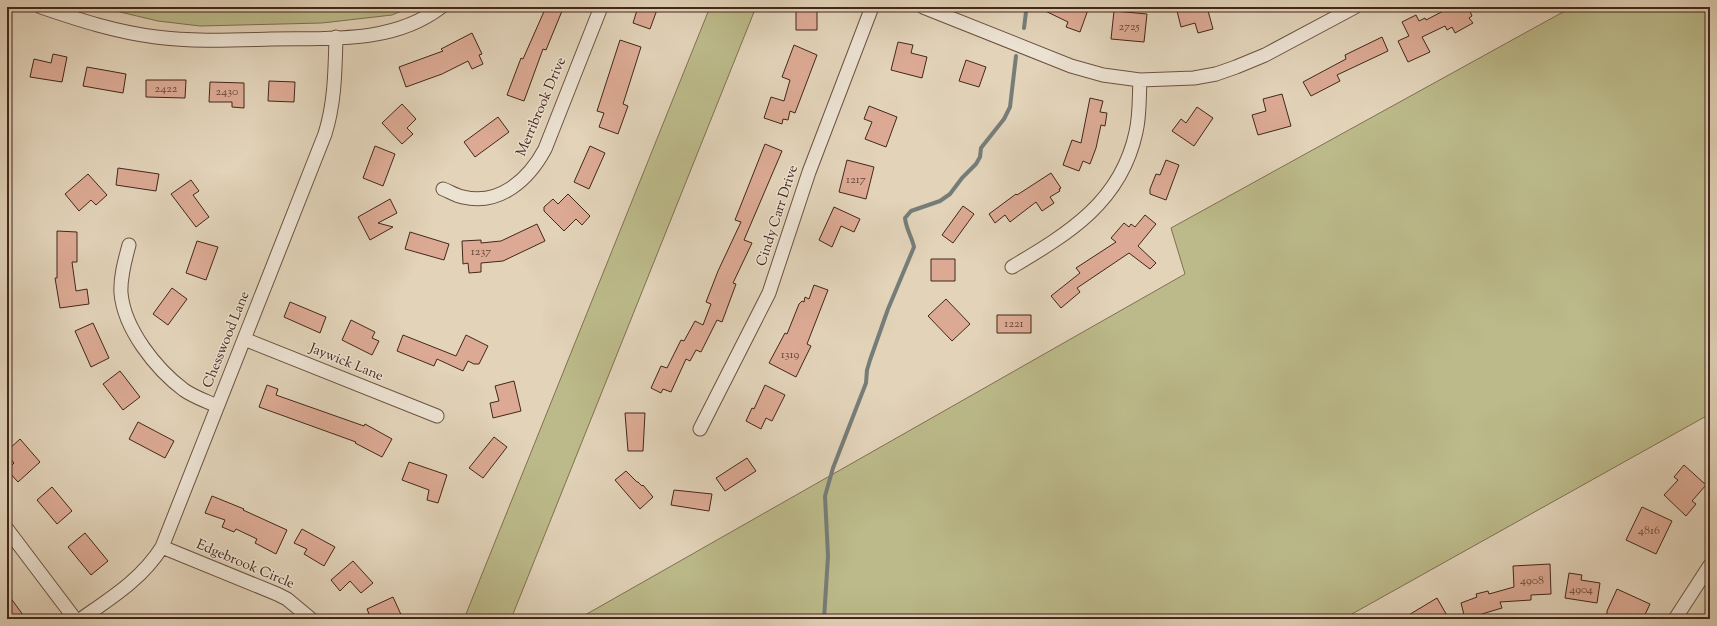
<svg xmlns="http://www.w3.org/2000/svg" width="1717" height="626" viewBox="0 0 1717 626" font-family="'Sorts Mill Goudy',serif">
<rect width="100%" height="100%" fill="#e2d3b9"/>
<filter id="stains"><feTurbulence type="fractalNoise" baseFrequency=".005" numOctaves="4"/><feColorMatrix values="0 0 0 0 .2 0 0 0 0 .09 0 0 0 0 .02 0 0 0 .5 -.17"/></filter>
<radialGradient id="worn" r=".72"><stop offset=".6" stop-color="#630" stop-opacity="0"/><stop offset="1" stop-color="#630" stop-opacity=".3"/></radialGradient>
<path fill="#bcba8a" stroke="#807052" d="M99,7h312l-19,8 -70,8 -122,3 -42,-5z
M710,7h46l-245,612h-47z
M1572,7h138v407l-367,205h-765l607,-345 -14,-46z"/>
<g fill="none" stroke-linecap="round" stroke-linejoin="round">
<path stroke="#767d79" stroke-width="4" d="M1024,28l2,-16 -1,-5
M824,619l4,-63 -3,-60 8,-28 33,-85 1,-13 3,-10 18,-51 26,-62c-2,-10 -8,-18 -9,-29l6,-7 29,-10 10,-7 12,-16 14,-14 4,-7 1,-9 23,-29 6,-12 6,-51"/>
</g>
<path fill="#dcaa94" stroke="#43271a" d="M546,7h7l9,4 -16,39 -3,-1 -19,52 -17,-6 14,-37 2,1z
M638,7h20l-8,22 -17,-6z
M796,7h21v23h-21z
M1037,7h52l-9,25 -14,-5 2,-5z
M1176,7h31l6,22 -15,4 -3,-10 -14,4z
M1451,7h17l4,9 -3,2 4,5 -18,10 -3,-6 -5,3 -2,-4 -23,11 8,15 -22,10 -10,-21 11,-5 -7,-14 14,-7 3,6 6,-3 1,2z
M1114,11l33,3 -3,28 -33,-3z
M472,33l10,21 -3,1 4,9 -11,5 -4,-8 -26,13 -36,13 -7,-20 44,-16 -2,-2z
M1382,37l6,14 -51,24 3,6 -29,15 -8,-14 43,-23 -1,-4z
M620,40l21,7 -18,57 5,2 -10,28 -19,-7 5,-14 -7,-2z
M898,42l15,3 -2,8 16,4 -5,21 -31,-8z
M794,45l23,10 -22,58 -5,-2 -2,9 -5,-1 -1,5 -18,-6 7,-21 13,4 6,-21 -8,-3z
M53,54l14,3 -5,25 -32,-5 4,-18 17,4z
M966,60l20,7 -7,20 -20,-6z
M87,67l39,7 -3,19 -40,-7z
M146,80h40l-1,18 -39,-1z
M269,81l26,1 -1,20 -26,-1z
M210,82l34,1v25l-12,-1v-5h-23z
M1282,94l9,32 -33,9 -6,-20 14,-4 -3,-12z
M1090,98l13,3 -3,11 7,1 -2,13 -4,-1 -5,23 -6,16 -7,-3 -4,10 -16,-6 9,-25 9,3z
M402,104l14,15 -9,9 6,6 -11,10 -20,-21z
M869,106l28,11 -11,30 -21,-8 7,-17 -8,-3z
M1197,107l16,11 -19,28 -22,-15 9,-12 5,4z
M498,117l11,15 -34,25 -11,-15z
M765,144l17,7 -38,89 8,3 -19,40 3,1 -14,38 -5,-2 -16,32 -5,-2 -6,11 -4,-2 -15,33 -8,-3 -2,4 -10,-5 10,-22 6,2 14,-28 3,1 11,-20 8,4 8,-21 -5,-2 12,-31 23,-49 -6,-2z
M375,146l20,8 -12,32 -20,-8z
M590,146l15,7 -16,36 -15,-7z
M847,160l27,7 -8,32 -27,-7z
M1166,160l13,5 -13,35 -16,-6v-5l6,-15 4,1z
M118,168l41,6 -3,17 -40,-6z
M1051,173l10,15 -2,1 1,2 -10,6 4,6 -12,8 -6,-9 -26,20 -5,-7 -10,8 -6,-9 27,-20 1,1z
M88,174l19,21 -11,10 -5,-5 -12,11 -14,-17z
M191,180l8,11 -6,4 16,22 -13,10 -25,-33z
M568,194l22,22 -8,9 -6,-6 -12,12 -20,-20v-4l9,-8 5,5z
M390,199l7,14 -19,10 15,4 -23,13 -12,-23z
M963,206l11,8 -21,29 -11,-8z
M834,207l26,12 -6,13 -13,-6 -9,21 -13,-7z
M1145,215l11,9 -18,22 18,17 -6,6 -21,-16 -52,35 3,4 -19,16 -10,-12 29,-23 -4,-5 40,-26 -5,-4 13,-15 5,4 2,-3 4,3z
M537,224l8,17 -42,20 -22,2v9l-12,1 -1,-10 -5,1 -1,-23 19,-1v3l20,-2z
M57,231l20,1v30h-5l4,29 11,-2 2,15 -29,4 -5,-30h2z
M410,232l39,12 -5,16 -39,-11z
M197,241l21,6 -12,33 -20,-7z
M931,259h24v22h-24z
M814,285l14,5 -21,54 4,2 -15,31 -27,-14 16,-30 2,1 12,-30 3,-3 2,1 1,-5 4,2z
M172,288l15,11 -19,26 -15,-11z
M946,299l24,25 -18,17 -24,-25z
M290,302l36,15 -6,16 -36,-16z
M997,315h34v18h-34z
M351,320l24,12 -3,6 7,3 -7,14 -30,-15z
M93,323l16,35 -18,9 -16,-36z
M403,335l53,21 10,-21 22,11 -9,18h-5l-6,-3 -5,10 -26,-12 -3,7 -37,-15z
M120,371l20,26 -17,13 -20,-26z
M514,381l7,30 -28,7 -3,-15 9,-2 -4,-15z
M267,385l11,4 -2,6 88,31 1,-2 27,15 -10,18 -27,-14 1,-1 -97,-35z
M765,385l20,10 -13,26 -6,-3 -5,11 -15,-8 6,-13 2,1z
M625,413h20l-2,38h-15z
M138,422l36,19 -9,17 -36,-19z
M494,437l13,10 -24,31 -14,-10z
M20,439l20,23 -22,20 -11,-12 7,-7 -7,-8v-4z
M747,458l9,13 -31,20 -9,-13z
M409,462l38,13 -9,28 -11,-3 2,-10 -27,-10z
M1684,465l22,20 -14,16 4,3 -10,12 -22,-21 14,-15 -4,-3z
M626,471l11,11h1l4,4 1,-1 10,12 -13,12 -25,-29z
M52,487l20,24 -15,13 -20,-24z
M674,490l38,4 -3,17 -38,-6z
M212,496l32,13 -1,1 44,20 -11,24 -21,-11 2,-4 -21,-10 -2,3 -12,-5 3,-7 -20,-7z
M1642,507l30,14 -16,33 -30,-14z
M302,529l33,18 -11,19 -20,-12 3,-5 -13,-6z
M85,533l23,28 -17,14 -23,-28z
M353,561l20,22 -12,10 -11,-12 -10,10 -9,-11z
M1550,564l1,30 -20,1v5l-31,2 2,6 -37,11 -4,-16 16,-6 -1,-3 12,-3 1,3 25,-7 -1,-21z
M1569,573l13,2 -1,5 19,3 -3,20 -32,-5z
M1617,589l33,15 -7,15h-28l-8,-4v-4z
M7,593l19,26h-19z
M393,597l10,22h-32l-4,-10z
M1437,598l12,21h-47z"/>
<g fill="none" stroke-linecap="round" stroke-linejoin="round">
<defs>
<path id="street" d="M41,7c38,13 75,25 115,30 38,5 77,3 115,2 57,-1 122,5 170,-32
M923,7l148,59 32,9 37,5 54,-2 22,-4 20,-7 29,-12 90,-48
M443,189c6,2 13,7 20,8 37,9 66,-18 82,-48l56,-142
M129,245c-4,15 -9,32 -8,48 3,36 35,76 63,97 10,7 22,11 33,16
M1012,267c57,-34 109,-65 124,-135 4,-17 3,-35 4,-52
M244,339l193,77
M700,429l69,-136 40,-121 63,-165
M7,529l68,90
M162,547l115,47 10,5 24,20
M81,619c30,-21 61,-40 81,-72l163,-413c10,-32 10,-63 11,-97
M1675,619l35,-54"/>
</defs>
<use href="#street" stroke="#6b5242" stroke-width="15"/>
<use href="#street" stroke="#ece2d2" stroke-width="13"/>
</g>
<g text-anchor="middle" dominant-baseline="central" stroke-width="3" stroke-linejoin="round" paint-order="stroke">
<g font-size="12" fill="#694838">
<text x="1129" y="27">2725</text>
<text x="166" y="89">2422</text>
<text x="227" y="92">2430</text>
<text x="856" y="180">1217</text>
<text x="481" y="252">1237</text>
<text x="1014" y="324">1221</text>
<text x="790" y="355">1319</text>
<text x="1649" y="531">4816</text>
<text x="1532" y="581">4908</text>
<text x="1581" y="590">4904</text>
</g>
<g font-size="14" fill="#43271a" stroke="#ece2d2">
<text transform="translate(542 107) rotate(-67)">Merribrook Drive</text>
<text transform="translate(778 216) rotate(-72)">Cindy Carr Drive</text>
<text transform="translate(227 340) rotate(-68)">Chesswood Lane</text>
<text transform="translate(346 363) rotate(22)">Jaywick Lane</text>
<text transform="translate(245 565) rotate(23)">Edgebrook Circle</text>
</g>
</g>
<rect width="1717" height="626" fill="none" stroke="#e2d3b9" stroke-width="24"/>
<rect x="8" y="8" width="1701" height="610" fill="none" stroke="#43271a" stroke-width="2"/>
<rect x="12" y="12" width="1693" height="602" fill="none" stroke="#43271a"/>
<rect width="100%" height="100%" filter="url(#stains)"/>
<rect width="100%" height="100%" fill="url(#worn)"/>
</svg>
